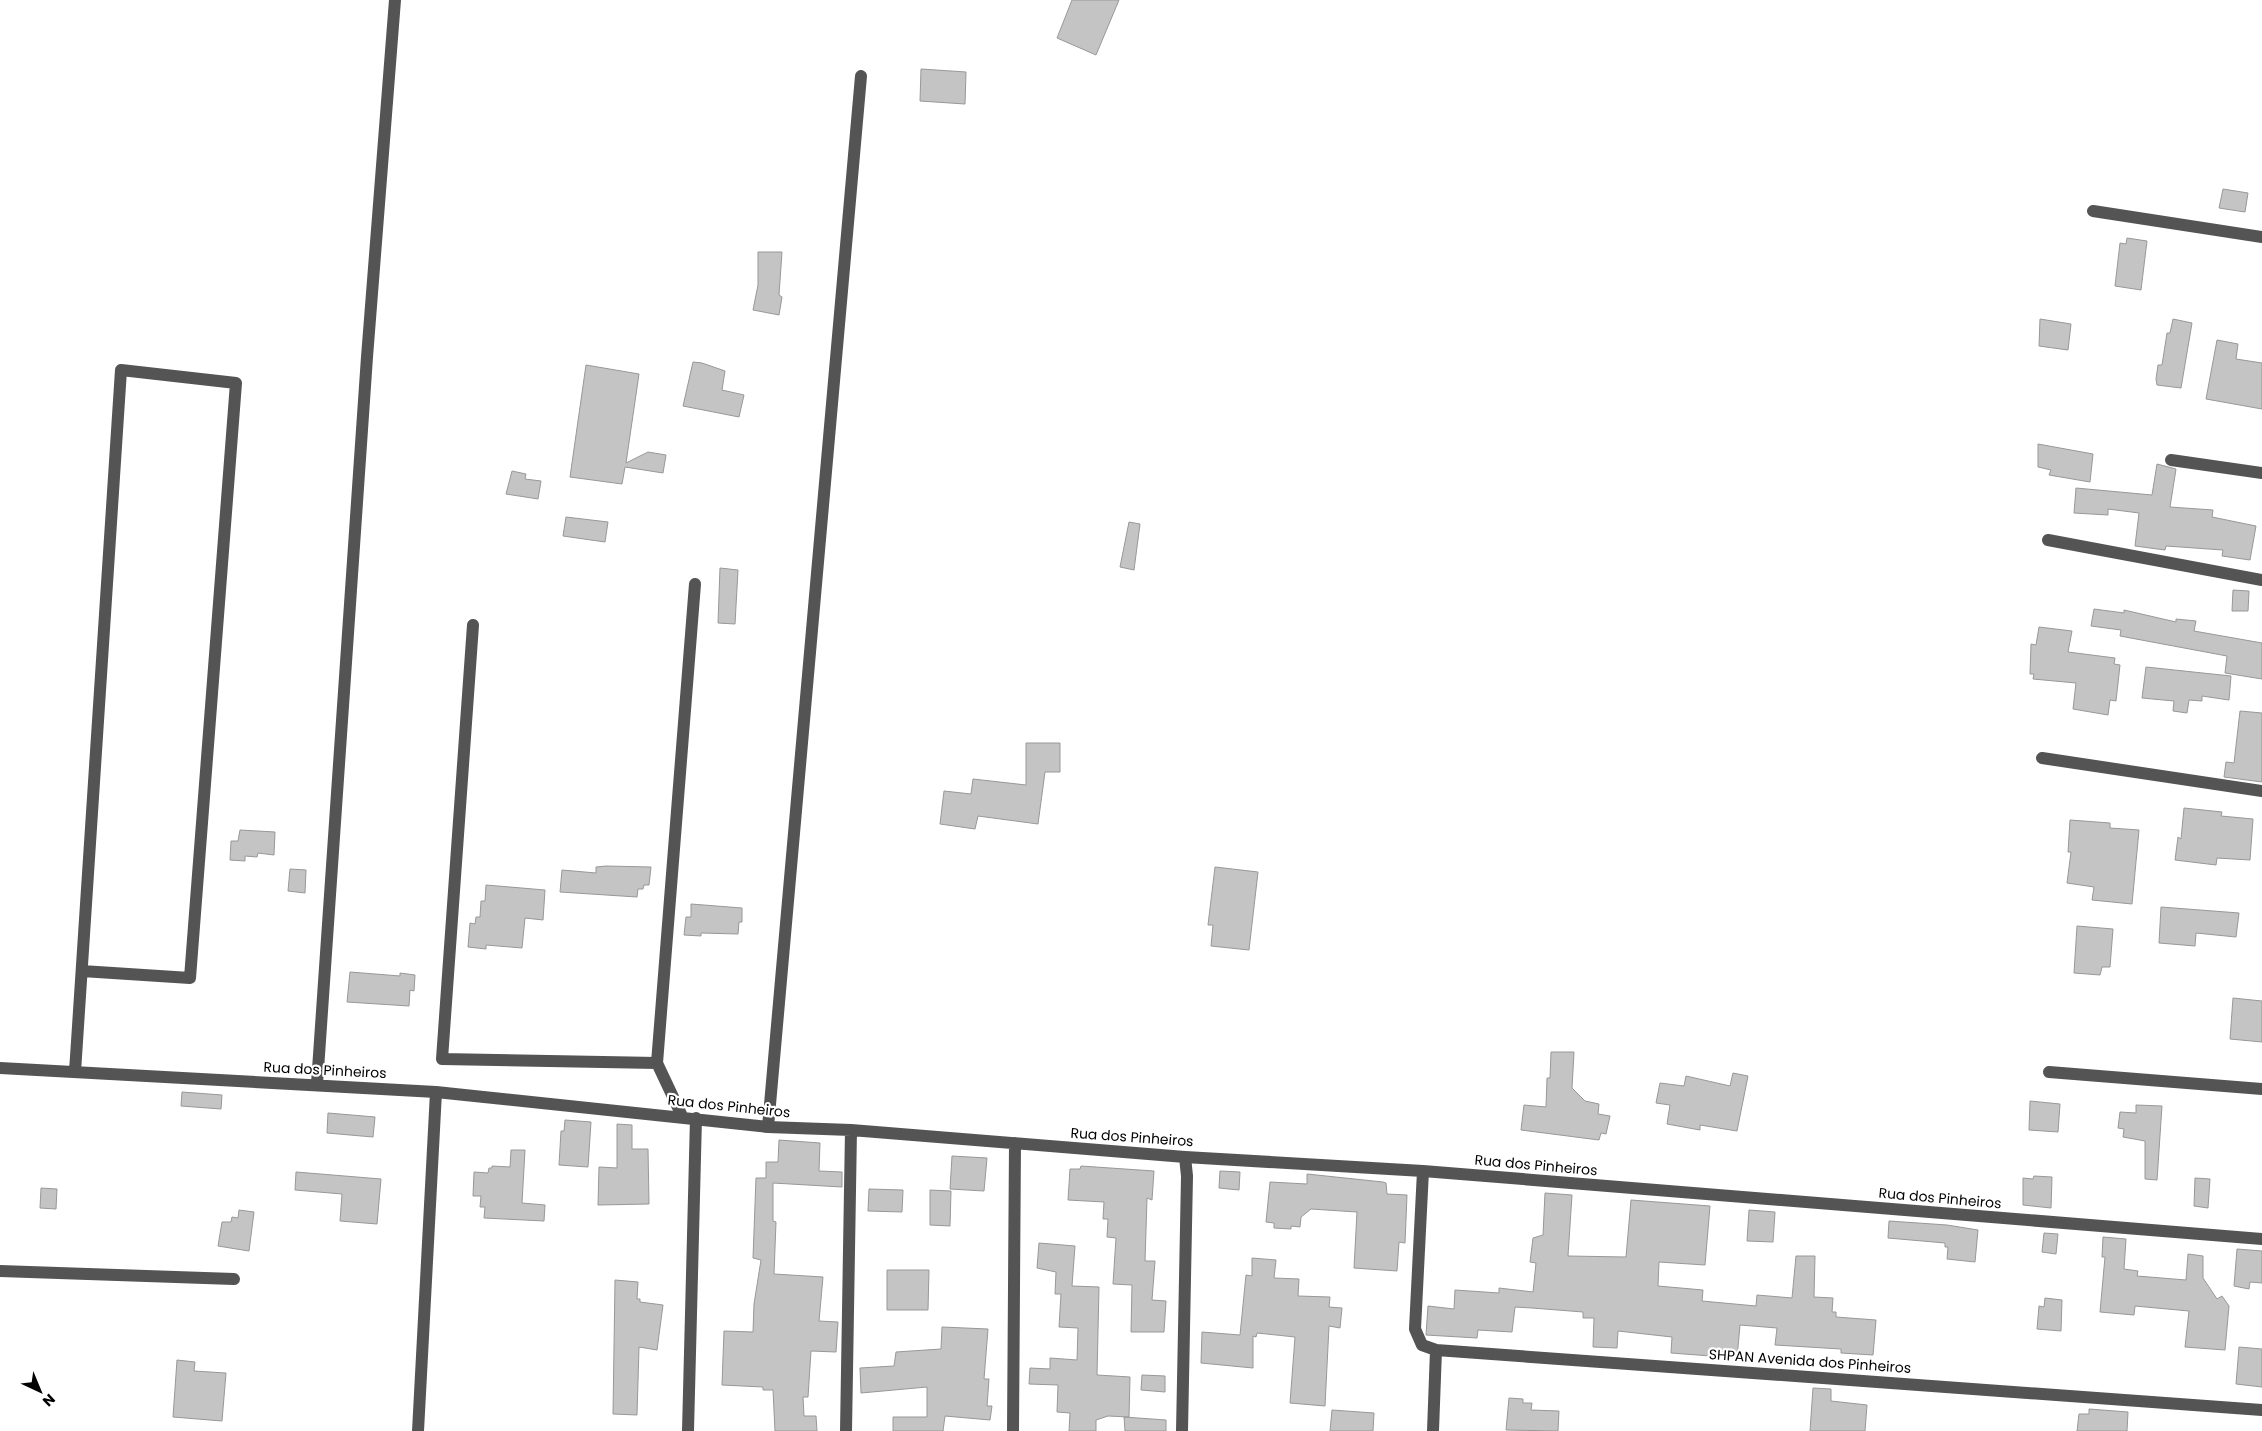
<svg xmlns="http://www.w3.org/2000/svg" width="2262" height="1431" viewBox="0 0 2262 1431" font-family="Poppins,sans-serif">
<rect width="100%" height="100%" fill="#fff"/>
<path fill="#c4c4c4" stroke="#989898" d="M1072,0h47l-23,55 -39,-17z
M921,69l45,3 -1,32 -45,-3z
M2223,189l25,4 -3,19 -26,-4z
M2127,238l20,3 -6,49 -26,-4 5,-43 6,1z
M758,252h24l-3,43 3,2 -3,18 -26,-5 5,-25z
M2040,319l31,5 -3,26 -29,-4z
M2173,319l19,4 -11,65 -24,-3 -1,-6 2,-14h4l5,-32h3z
M2217,340l21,4 -2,15 26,4v46l-56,-10z
M693,362l9,1 23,8 -3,19 22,5 -5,22 -56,-11z
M586,365l53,9 -13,89 22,-11 18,3 -3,18 -38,-6 -3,17 -52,-7z
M2038,444l55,10 -3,28 -41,-7 2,-5 -13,-3z
M2157,464l19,5 -6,38 43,3 -1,7 44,9 -6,34 -28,-4 1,-6 -57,-4 -1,4 -30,-4 4,-33 -31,-4v6l-34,-2 2,-25 76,7z
M512,471l14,3 -1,5 16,2 -3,18 -32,-5z
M566,517l42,5 -3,20 -42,-6z
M1129,522l11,2 -6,46 -14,-3z
M720,568l18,2 -3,54 -17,-1z
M2233,590l16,1 -1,20h-16z
M2094,609l30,4v-3l52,12v-3l20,2 -2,10 68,12v36l-37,-6 2,-17 -107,-20 1,-6 -30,-4z
M2039,627l33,4 -4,21 47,6 -1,6 6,1 -4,36 -6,-1 -2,15 -35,-6 3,-26 -43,-4 1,-5h-4l1,-30 5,1z
M2146,667l85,9 -2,24 -27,-4v5l-13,-1 -2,13 -14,-2 1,-10 -32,-3z
M2240,711l22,2v69l-38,-5 2,-15 8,1z
M1026,743h34v29h-15l-7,52 -60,-8 -3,13 -35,-5 4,-33 27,3 2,-15 53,6z
M2184,808l38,4 -1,4 32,3 -3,41 -33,-2 -1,7 -41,-5 3,-23 3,2z
M2070,820l40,3v5l29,2 -7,74 -40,-4 2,-13 -27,-4 4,-31h-3z
M240,830l35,2 -1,23 -16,-2 -1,4 -12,-1v5l-15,-1 1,-19h7z
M606,866l45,1 -2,18h-5l-1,4h-5l-1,8 -77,-5 2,-22 34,3v-6z
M1215,867l43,5 -9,78 -38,-4 2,-21h-5z
M290,869l16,1 -1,23 -17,-2z
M486,885l59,5 -2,30 -18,-2 -3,30 -36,-3v4l-18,-2 2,-24 5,1 1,-7h4l1,-16h4z
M691,904l51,4v14h-3l-1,12 -37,-1v3l-17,-1 2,-18h5z
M2161,907l78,6 -3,24 -40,-4 -1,13 -36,-3z
M2077,926l36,3 -3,38h-8l-2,8 -26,-2z
M350,972l50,4v-3l15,2 -1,16 -4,-1 -1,16 -62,-4z
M2233,998l29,3v41l-32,-3z
M1551,1052h23l-2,36 13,13 14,3 -1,10 12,2 -4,18 -5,-1 -2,7 -78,-10 3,-25 22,2 1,-29h3z
M1733,1073l15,3 -11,55 -37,-6v5l-33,-6 3,-19 -14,-2 4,-20 24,3 2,-10 44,10z
M182,1092l40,3 -1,14 -40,-3z
M2030,1101l30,3 -2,28 -29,-2z
M2136,1105l26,1 -5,74 -12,-1v-38l-22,-4 1,-8 -6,-1 2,-16 16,1z
M328,1113l47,4 -2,20 -46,-4z
M565,1120l26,2 -3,45 -29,-2 2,-34h3z
M617,1124l15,1v24h16l1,55 -51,1 1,-38 18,1z
M779,1140l41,3 -1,28 23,1v15l-69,-4v38l3,1 -2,52 49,3 -4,44 19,1 -2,30 -25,-1 -3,46h-5l1,19h12l1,15h-42l-2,-41h-10v-3l-41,-2 2,-54 29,1 1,-28 7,-44 -8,-2 3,-80h10v-16h12z
M511,1150h14l-3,53 23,2 -1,16 -60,-3 1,-11h-5l1,-11h-8l1,-24 14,1 1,-5h3v-2l18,1z
M952,1156l35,2 -3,33 -34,-2z
M1081,1166l73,5 -2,29 -5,-2 -2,63h10l-3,39 14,1 -2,31h-33l1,-47 -19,-1 3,-46 -9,-1 1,-18h-5l1,-17 -36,-2 2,-31h10z
M1220,1171l20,1 -1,18 -20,-2z
M296,1172l85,7 -4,45 -37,-3 2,-27 -47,-4z
M1307,1174l76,8 3,1 1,11 20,1 -2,48 -6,-1 -2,29 -43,-3 3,-56 -46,-3 -10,8 -1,10 -9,-1v3l-17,-1v-5l-8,-1 4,-40 37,2z
M2034,1176l18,1 -1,31 -28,-3v-27l10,1z
M2195,1178l15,1 -2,29 -14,-2z
M41,1188l16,1 -1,20 -16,-1z
M869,1189l34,1 -1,22 -34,-1z
M930,1190l21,1 -1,35 -20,-1z
M1545,1193l27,2 -4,61 58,1 5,-57 79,6 -5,59 -46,-3 -1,24 45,4 -1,11 54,5 1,-11 35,3 4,-42h19l-1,41 19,1 -1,14h4v5l40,3 -3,35 -32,-2v-4l-66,-4 2,-17 -37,-3 -3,33 -66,-5 1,-16 -54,-6 -1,17 -24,-1 1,-29h-11v-6l-51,-4 -17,-1 -3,25 -34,-2 -1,8 -51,-3 2,-29 26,3 1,-19 44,3v-5l34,4 3,-29 -6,-1 3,-24 10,-3z
M239,1210l15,2 -5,39 -31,-5 4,-24h9l1,-5 6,1z
M1749,1210l26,2 -2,30 -26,-1z
M1889,1221l58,4 31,5 -3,32 -28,-3 1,-12h-3v-4l-57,-5z
M2044,1233l14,1 -2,20 -14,-2z
M2103,1237l23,2 -2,30 14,2 -1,5 49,4 2,-26 15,2v22l14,21 5,-3 7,10 -4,44 -40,-3 4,-36 -54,-5 -1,9 -34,-3 5,-55h-3z
M1039,1243l36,3 -3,40 27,1 -2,88 33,2 -1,40 -21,-1 -12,4v11h-27l1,-18 -13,-1 1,-27 -29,-1 1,-16 20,1v-11l27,2 1,-32 -19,-1 2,-33h-6l1,-22 -19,-4z
M2237,1249l25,2v32l-12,-1 -1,7 -15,-3z
M1252,1258l24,2 -2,18 25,1 -1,17 32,1 -1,10 13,1 -2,20 -11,-2 -4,80 -35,-3 5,-66 -38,-4 -1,4 -3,-1v32l-52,-5 1,-31 38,3 6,-60 6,1z
M887,1270h42l-1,40h-41z
M615,1280l23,2 -1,17h3v3l23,3 -6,45 -18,-3 -2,68 -24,-1z
M2045,1298l17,2 -1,31 -24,-2 2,-23 5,1z
M942,1327l46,2 -4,50h5l-2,27h5l-2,14 -45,-4 -2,15h-50v-14h34v-30l-66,6 -1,-25 34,-2 2,-14 45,-3z
M2239,1347l23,2v38l-26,-3z
M177,1360l18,2 -1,9 32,2 -4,48 -49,-4z
M1142,1375l23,1v16l-24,-2z
M1813,1388l18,1v12l36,4 -2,26h-55z
M1509,1398l14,1v4h9l-1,7 28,1 -1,20 -52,-1z
M2089,1409l39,3 -1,19h-50l2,-17h10z
M1332,1410l42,3 -1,18h-43z
M1124,1417l42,3v11h-41z"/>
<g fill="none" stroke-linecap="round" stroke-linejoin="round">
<path stroke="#545454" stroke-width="12" d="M2093,211l169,26
M2171,460l91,13
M2048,540l214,40
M473,625l-31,434 215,4 38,-479
M2042,758l220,33
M657,1063l25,53
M0,1068l436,24 332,35 83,3 334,27 238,14 839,68
M75,1072l46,-702 115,13 -46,595 -108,-7
M2049,1072l213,17
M317,1084l50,-727 28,-357
M768,1127l93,-1051
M1423,1171l-8,158 7,16 14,5
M0,1271l234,8
M418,1431l18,-339
M688,1431l8,-313
M846,1431l5,-301
M1013,1431l2,-288
M1182,1431l5,-255 -2,-19
M1433,1431l3,-81 826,60"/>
</g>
<g text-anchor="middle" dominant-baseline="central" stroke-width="4.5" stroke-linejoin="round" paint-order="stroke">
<g font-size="14" fill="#000" stroke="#fff">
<text transform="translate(325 1070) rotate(3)">Rua dos Pinheiros</text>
<text transform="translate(729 1106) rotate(6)">Rua dos Pinheiros</text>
<text transform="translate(1132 1137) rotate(4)">Rua dos Pinheiros</text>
<text transform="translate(1536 1165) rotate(5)">Rua dos Pinheiros</text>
<text transform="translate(1940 1198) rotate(5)">Rua dos Pinheiros</text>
<text transform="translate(1810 1361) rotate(4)">SHPAN Avenida dos Pinheiros</text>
</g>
</g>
<g transform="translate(40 1391) rotate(136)" stroke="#ffffff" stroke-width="4" paint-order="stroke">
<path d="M0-4L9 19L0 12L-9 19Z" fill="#000000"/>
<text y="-8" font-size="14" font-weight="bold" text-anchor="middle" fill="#000000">N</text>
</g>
</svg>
